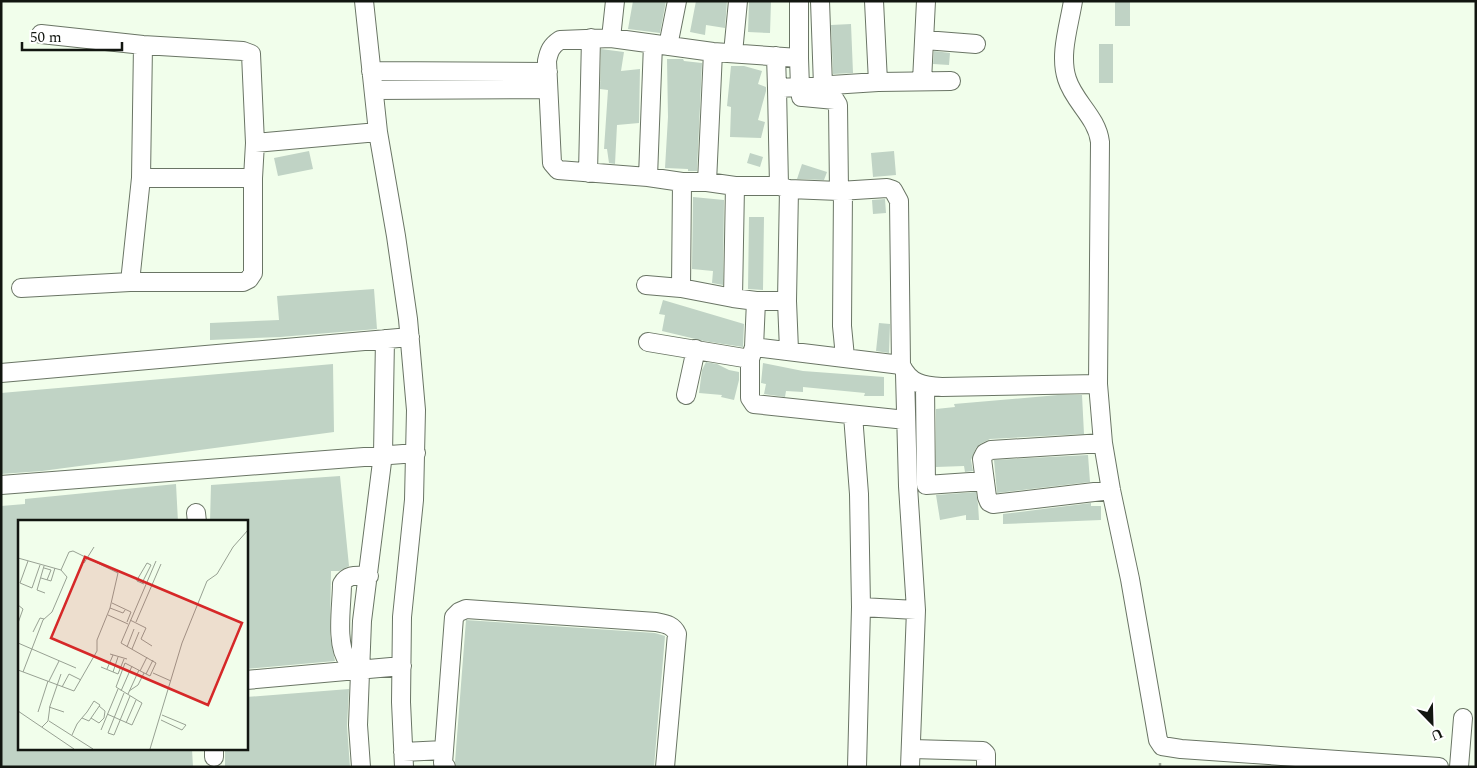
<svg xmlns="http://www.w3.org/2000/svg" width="1477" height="768" viewBox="0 0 1477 768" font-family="Spectral,serif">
<rect width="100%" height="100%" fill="#f1feeb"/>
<path fill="#c0d3c5" d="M633,1h33l-6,32 -32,-4z
M696,1h31l-2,27 -19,-3 -1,10 -15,-3z
M749,1h22l-1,32 -22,-1z
M1115,1h15v25h-15z
M851,24l2,49 -20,1 -2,-49z
M1099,44h14v39h-14z
M601,49l23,3 -3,19 19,-2 -1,54 -22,2 -2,39 -6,-1 -2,-14h-3l4,-59 -8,-1z
M934,51l16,2 -1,12 -16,-1z
M667,59h16l1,2 18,2 -5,108h-9v-2l-23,-1 3,-51z
M731,66h13l18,5 -4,13 8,3v4l-8,29 7,2 -4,16 -31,-1 1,-30 -4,-1z
M309,151l4,18 -35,7 -4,-18z
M894,151l2,24 -23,2 -2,-24z
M750,153l13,4 -3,10 -13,-4z
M802,164l25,8 -3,8 -27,-1z
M693,197l31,3 -1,85 -11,-2 1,-12 -21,-2z
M885,199l1,14 -13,1 -1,-14z
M749,217h15l-1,73 -15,-1z
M374,289l3,40 -97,8 -70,3v-17l69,-3 -2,-24z
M663,300l81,24 -1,23 -39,-6 -42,-10 3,-16 -6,-1z
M879,323l11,1 -1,29 -13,-2z
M706,362l11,2 12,6 10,2v8l-5,20 -13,-3 1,-2 -23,-2 3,-23z
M763,363l40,8 81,6v19h-20l1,-3 -62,-6v5l-17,-1 -1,6 -21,-3 2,-10 -5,-1z
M333,364l1,68 -292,39 -41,3v-81z
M1058,395h24l2,39 -94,5 -10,5 -4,4 -5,12 2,11 -8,1 -1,-6 -28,1v-58l19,-2 -1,-3z
M1088,455l2,27 -93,11 -3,-33z
M340,476l9,90 -10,5h-8l-1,64 5,26 -89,8v-147h-36l1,-37z
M176,484l2,38h-159v227h173l1,18h-192v-261l24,-2v-5z
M976,492l2,12 1,16h-13v-5l-26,5 -4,-25z
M1091,503v3h10v14l-98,4v-10z
M466,620l189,13 10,3 -11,131h-198l-1,-5z
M349,689l-2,37 3,41h-125v-18h21v-52z"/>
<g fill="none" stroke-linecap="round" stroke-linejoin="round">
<defs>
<path id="minor" d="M364,1l14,131 18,104 12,83 8,91 -2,90 -12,117 -1,85 3,65
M799,1v57l-86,-6 -102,-14 -51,2c-9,6 -11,11 -13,21l5,102 6,7 90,7 34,5h25l28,4h44l10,3 50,2 48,-3 6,2 6,11 2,164c9,19 22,21 41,22l156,-3
M820,1l3,85
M874,1l4,81
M1073,1c-4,25 -14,54 -6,78 7,23 30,38 33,63l-2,242 5,59 8,47 19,89 28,161 4,6 19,3 258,18
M611,38l4,-37
M925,40l51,4
M668,46l9,-45
M733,53l5,-52
M776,56l1,32
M371,71l177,1
M922,81l4,-80
M374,90l174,-1
M801,97l-1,-10 78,-5 73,-1
M803,97l32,3 3,5 1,86
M255,143l123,-11
M588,173l3,-135
M648,177l5,-133
M141,178h112
M707,182l6,-130
M779,186l-2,-98 23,-1 -1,-29
M789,189l-2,112 2,49
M843,190l-1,136 3,31
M130,282l11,-104 2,-133
M646,285l35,3 52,10 23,3 -2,46 -4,12v39l4,6 152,16
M21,288l109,-6h113l6,-3 4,-6v-95l2,-35 -4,-89 -8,-3 -100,-6 -102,-11
M681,288l1,-106
M733,298l2,-112
M756,301h31
M648,342l102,17
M754,347l147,18
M1,373l409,-36
M905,374l3,112 8,124 -6,157
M925,386l1,99 59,-4
M686,395l10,-46
M853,415l6,79 2,113 -4,160
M1103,443l-112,7 -6,3 -3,6 5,38 2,5 4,2 118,-14
M1,485l415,-32
M196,513l1,9
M861,607l55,3
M361,671c-4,-3 -9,-6 -13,-10 -13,-16 -6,-57 -6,-77 6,-11 16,-8 27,-8
M246,680l156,-14
M214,749v8
M912,749l71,2 3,3v13
M444,750l-1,13 3,4
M403,752l41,-2 10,-133 5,-5 7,-3 190,13c10,2 17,3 21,12l-12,133
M361,767l-3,-42 4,-104 21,-167 2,-115
M1459,767l4,-49"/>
</defs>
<use href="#minor" stroke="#6a7565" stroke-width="20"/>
<path stroke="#a2ac9d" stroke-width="2.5" stroke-dasharray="4 4" stroke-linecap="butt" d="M1160,767v-7"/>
<use href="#minor" stroke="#fff" stroke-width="18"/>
</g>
<g transform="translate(18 520)">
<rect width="230" height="230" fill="#f1feeb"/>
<path fill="none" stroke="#98a193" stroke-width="1" d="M0,38l43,12 6,7 -15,35 -9,8 -20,52M10,41l-8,22 12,5 8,-23M66,43l10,-16M26,46l-7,24 8,3M26,48l7,2 -4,10M23,58l10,3 4,-13M124,63l9,-18 -4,-2 -10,17v1l7,3M94,83l19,9 -4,10M0,85l5,4 -5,14M92,88l13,5 2,-3M90,95l20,9M112,100l16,8 -5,11 11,7M118,102l25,-58M15,112l7,-14 4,1M0,123l58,25M109,127l7,-18M114,129l7,-17M92,134l17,5M83,147l17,7 6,-15M89,149l6,-14M0,150l56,21 23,-40v-11l13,-32 8,-35 -45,-22 -4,1 -8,18M122,151l7,-14M95,152l5,-15M135,153l18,8M128,154l7,-14M31,161l10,-20M44,167l7,-13 12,6M103,171l11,-25M111,171l9,-6 6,-12M106,173l-16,40 6,2 16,-39M110,174l11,-24M31,187l15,5M0,191l56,38M20,192l10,-31M89,194l25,11 10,-22 -26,-16 9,-24 25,13 6,-13 -35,-20 35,-82M73,198l8,5 5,-5 1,-7 -6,-5M143,200l21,10 4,-5 -24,-10M31,201l44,28M108,203l10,-23M24,207l6,-6 2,-15 11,-32M83,210l17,-41M54,215l5,-11 4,-5 6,-7 7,-11 6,4 -11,16 -7,-3M132,229l32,-106 25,-62 10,-7 16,-27 15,-17"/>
<path fill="#d62828" fill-opacity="0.15" stroke="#d62828" stroke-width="2.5" d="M67,37l157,66 -34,82 -157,-67z"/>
<rect width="230" height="230" fill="none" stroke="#121610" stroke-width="2.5"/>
</g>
<rect width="1477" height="768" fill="none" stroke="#121610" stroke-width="5"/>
<g transform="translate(1432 723) rotate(157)" stroke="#ffffff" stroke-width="4" paint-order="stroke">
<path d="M0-4L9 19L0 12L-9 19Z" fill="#121610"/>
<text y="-8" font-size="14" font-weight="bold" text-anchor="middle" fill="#121610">U</text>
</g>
<path d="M22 42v8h100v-8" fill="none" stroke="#121610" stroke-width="2.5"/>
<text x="30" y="42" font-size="15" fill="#121610" stroke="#ffffff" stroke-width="4" paint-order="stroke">50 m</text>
</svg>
